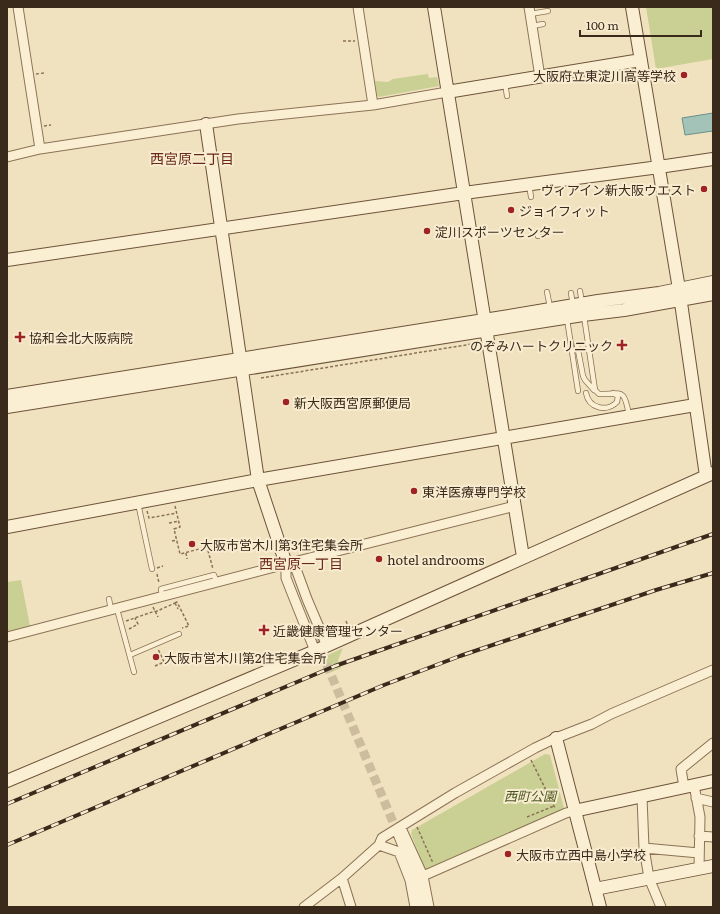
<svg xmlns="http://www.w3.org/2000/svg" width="720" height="914" viewBox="0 0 720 914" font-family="Literata,'Noto Sans JP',serif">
<rect width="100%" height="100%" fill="#f1e2bf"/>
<path fill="#cad093" d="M646,7h67v52l-57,10z
M427,72l2,6 8,-1 2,9 -60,11 -2,-2 -2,-14 13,1 5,-3 34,-5z
M21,580l9,46 -23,6v-50z
M343,648l-5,12 3,8 -14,6 -5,-11 4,-7z
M545,754l5,1 14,53 -1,3 -138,59 -14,-36 1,-4z"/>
<path fill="#a3c3b9" stroke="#699187" d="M713,113v18l-28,4 -3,-17z"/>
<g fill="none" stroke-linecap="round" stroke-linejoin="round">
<path stroke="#ccbd9e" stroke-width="9" stroke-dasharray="9 4.5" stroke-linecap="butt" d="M316,639l82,195"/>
<defs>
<path id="lane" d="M530,14l18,-3
M532,26l11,-2
M505,83l2,13
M529,184l2,13
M538,235v1
M580,291l2,12
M547,292l3,15
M571,293l2,12
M584,316l11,74 4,4c24,0 25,-6 30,21
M567,319l11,72
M577,345l6,31 2,4 9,10
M586,393c3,16 21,19 31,9l1,-6 -5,-3
M138,503l14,66
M162,597l-1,-8 53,-14 3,8
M109,599l2,11
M117,609l17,63
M130,655l49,-21"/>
<path id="street" d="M18,7l22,142 198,-30 135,-14 74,-13
M358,7l15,98
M529,7l11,70
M7,157l33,-8
M286,564l10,5 11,30 20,47
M286,564v14l29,73
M7,637l279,-73 229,-58
M694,785l6,32 -1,52
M684,787l-3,-18 32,-26
M642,797l2,51 5,30 12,29
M696,798l17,4
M401,828l22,48 6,31
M398,834l18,44 6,29
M699,836l14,1
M379,845l20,7 11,28 5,27
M644,848l55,5
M423,876l143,-63 8,-2
M342,878l9,29
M304,907l38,-29 37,-33 3,-7 73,-45 80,-45 21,-10 36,-14 19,-10 102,-44"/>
<path id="secondary" d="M434,7l88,544 2,6
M632,7l47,282 27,187
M447,92l194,-32
M206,124l52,356 28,84
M7,260l457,-67 195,-26 54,-8
M7,396l496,-79 95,-16 61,-8 54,-11
M7,407l576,-92 41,-5 89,-16
M7,527l251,-47 437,-75
M556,738l44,169
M7,781l308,-130 398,-178
M574,811l139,-30
M595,889l118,-23"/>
</defs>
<use href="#lane" stroke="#8b7256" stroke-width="6"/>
<use href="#street" stroke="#8b7256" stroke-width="11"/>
<use href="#secondary" stroke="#6d533a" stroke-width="14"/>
<path stroke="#8b7256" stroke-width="1.5" stroke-dasharray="3 2" stroke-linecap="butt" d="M343,41h12
M36,74l8,-1
M44,126l7,-1
M261,378l211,-34
M175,506l5,21 -6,2 6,25 27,-7 6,22
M147,511l2,7 28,-5
M169,523l10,-2
M172,541l5,-1
M186,553l1,6
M157,568l6,-2
M157,574l2,9
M175,603l2,-1 12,24 -7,2
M175,603l3,6
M153,607l5,10
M155,612l20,-9
M126,621l29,-10
M346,621l2,5
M129,629l9,-5 -3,-6
M155,666l9,-4 -6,-13
M531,760l24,48
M518,801l4,-1
M527,817l27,-11
M417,827l16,36"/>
<use href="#lane" stroke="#fbefd3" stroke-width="4.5"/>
<use href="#street" stroke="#fbefd3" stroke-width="9"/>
<use href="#secondary" stroke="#fbefd3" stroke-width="12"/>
<defs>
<path id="rail" d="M7,804l328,-138 378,-132
M7,845l377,-160 76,-29 196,-66 57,-17"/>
</defs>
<use href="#rail" stroke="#3a2a1c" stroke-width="4"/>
<use href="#rail" stroke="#f8ecd0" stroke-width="2.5" stroke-dasharray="8" stroke-linecap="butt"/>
</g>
<g fill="#9f2224" stroke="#f8ecd0" stroke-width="1.5">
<circle cx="684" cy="75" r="4"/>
<circle cx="704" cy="189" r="4"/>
<circle cx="511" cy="210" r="4"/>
<circle cx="427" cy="231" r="4"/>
<path d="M18 331h4v4h4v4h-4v4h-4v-4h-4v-4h4z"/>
<path d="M620 339h4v4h4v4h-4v4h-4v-4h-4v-4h4z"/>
<circle cx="286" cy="402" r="4"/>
<circle cx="414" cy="491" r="4"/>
<circle cx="192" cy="544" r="4"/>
<circle cx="379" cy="559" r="4"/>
<path d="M262 624h4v4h4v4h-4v4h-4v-4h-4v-4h4z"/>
<circle cx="156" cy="657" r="4"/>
<circle cx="508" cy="854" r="4"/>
</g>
<g text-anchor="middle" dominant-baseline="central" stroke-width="4" stroke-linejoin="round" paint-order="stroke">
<g font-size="13" fill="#3a2a1c" stroke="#f8ecd0" text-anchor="start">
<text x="676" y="75" text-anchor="end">大阪府立東淀川高等学校</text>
<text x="696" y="189" text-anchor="end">ヴィアイン新大阪ウエスト</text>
<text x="519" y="210">ジョイフィット</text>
<text x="435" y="231">淀川スポーツセンター</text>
<text x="29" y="337">協和会北大阪病院</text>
<text x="613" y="345" text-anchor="end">のぞみハートクリニック</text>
<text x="294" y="402">新大阪西宮原郵便局</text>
<text x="422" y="491">東洋医療専門学校</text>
<text x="200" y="544">大阪市営木川第3住宅集会所</text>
<text x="387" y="559">hotel androoms</text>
<text x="273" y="630">近畿健康管理センター</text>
<text x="164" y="657">大阪市営木川第2住宅集会所</text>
<text x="516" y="854">大阪市立西中島小学校</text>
</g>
<g font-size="13" font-style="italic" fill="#4b5821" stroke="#f8ecd0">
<text x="530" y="795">西町公園</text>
</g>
<g font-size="14" fill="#6a2818" stroke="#f8ecd0">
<text x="192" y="158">西宮原二丁目</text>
<text x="301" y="563">西宮原一丁目</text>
</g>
</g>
<rect width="720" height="914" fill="none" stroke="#3a2a1c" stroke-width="16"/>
<path d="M580 30v6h121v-6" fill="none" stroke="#3a2a1c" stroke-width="2"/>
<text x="586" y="30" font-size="12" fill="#3a2a1c" stroke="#f8ecd0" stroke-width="3" paint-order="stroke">100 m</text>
</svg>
